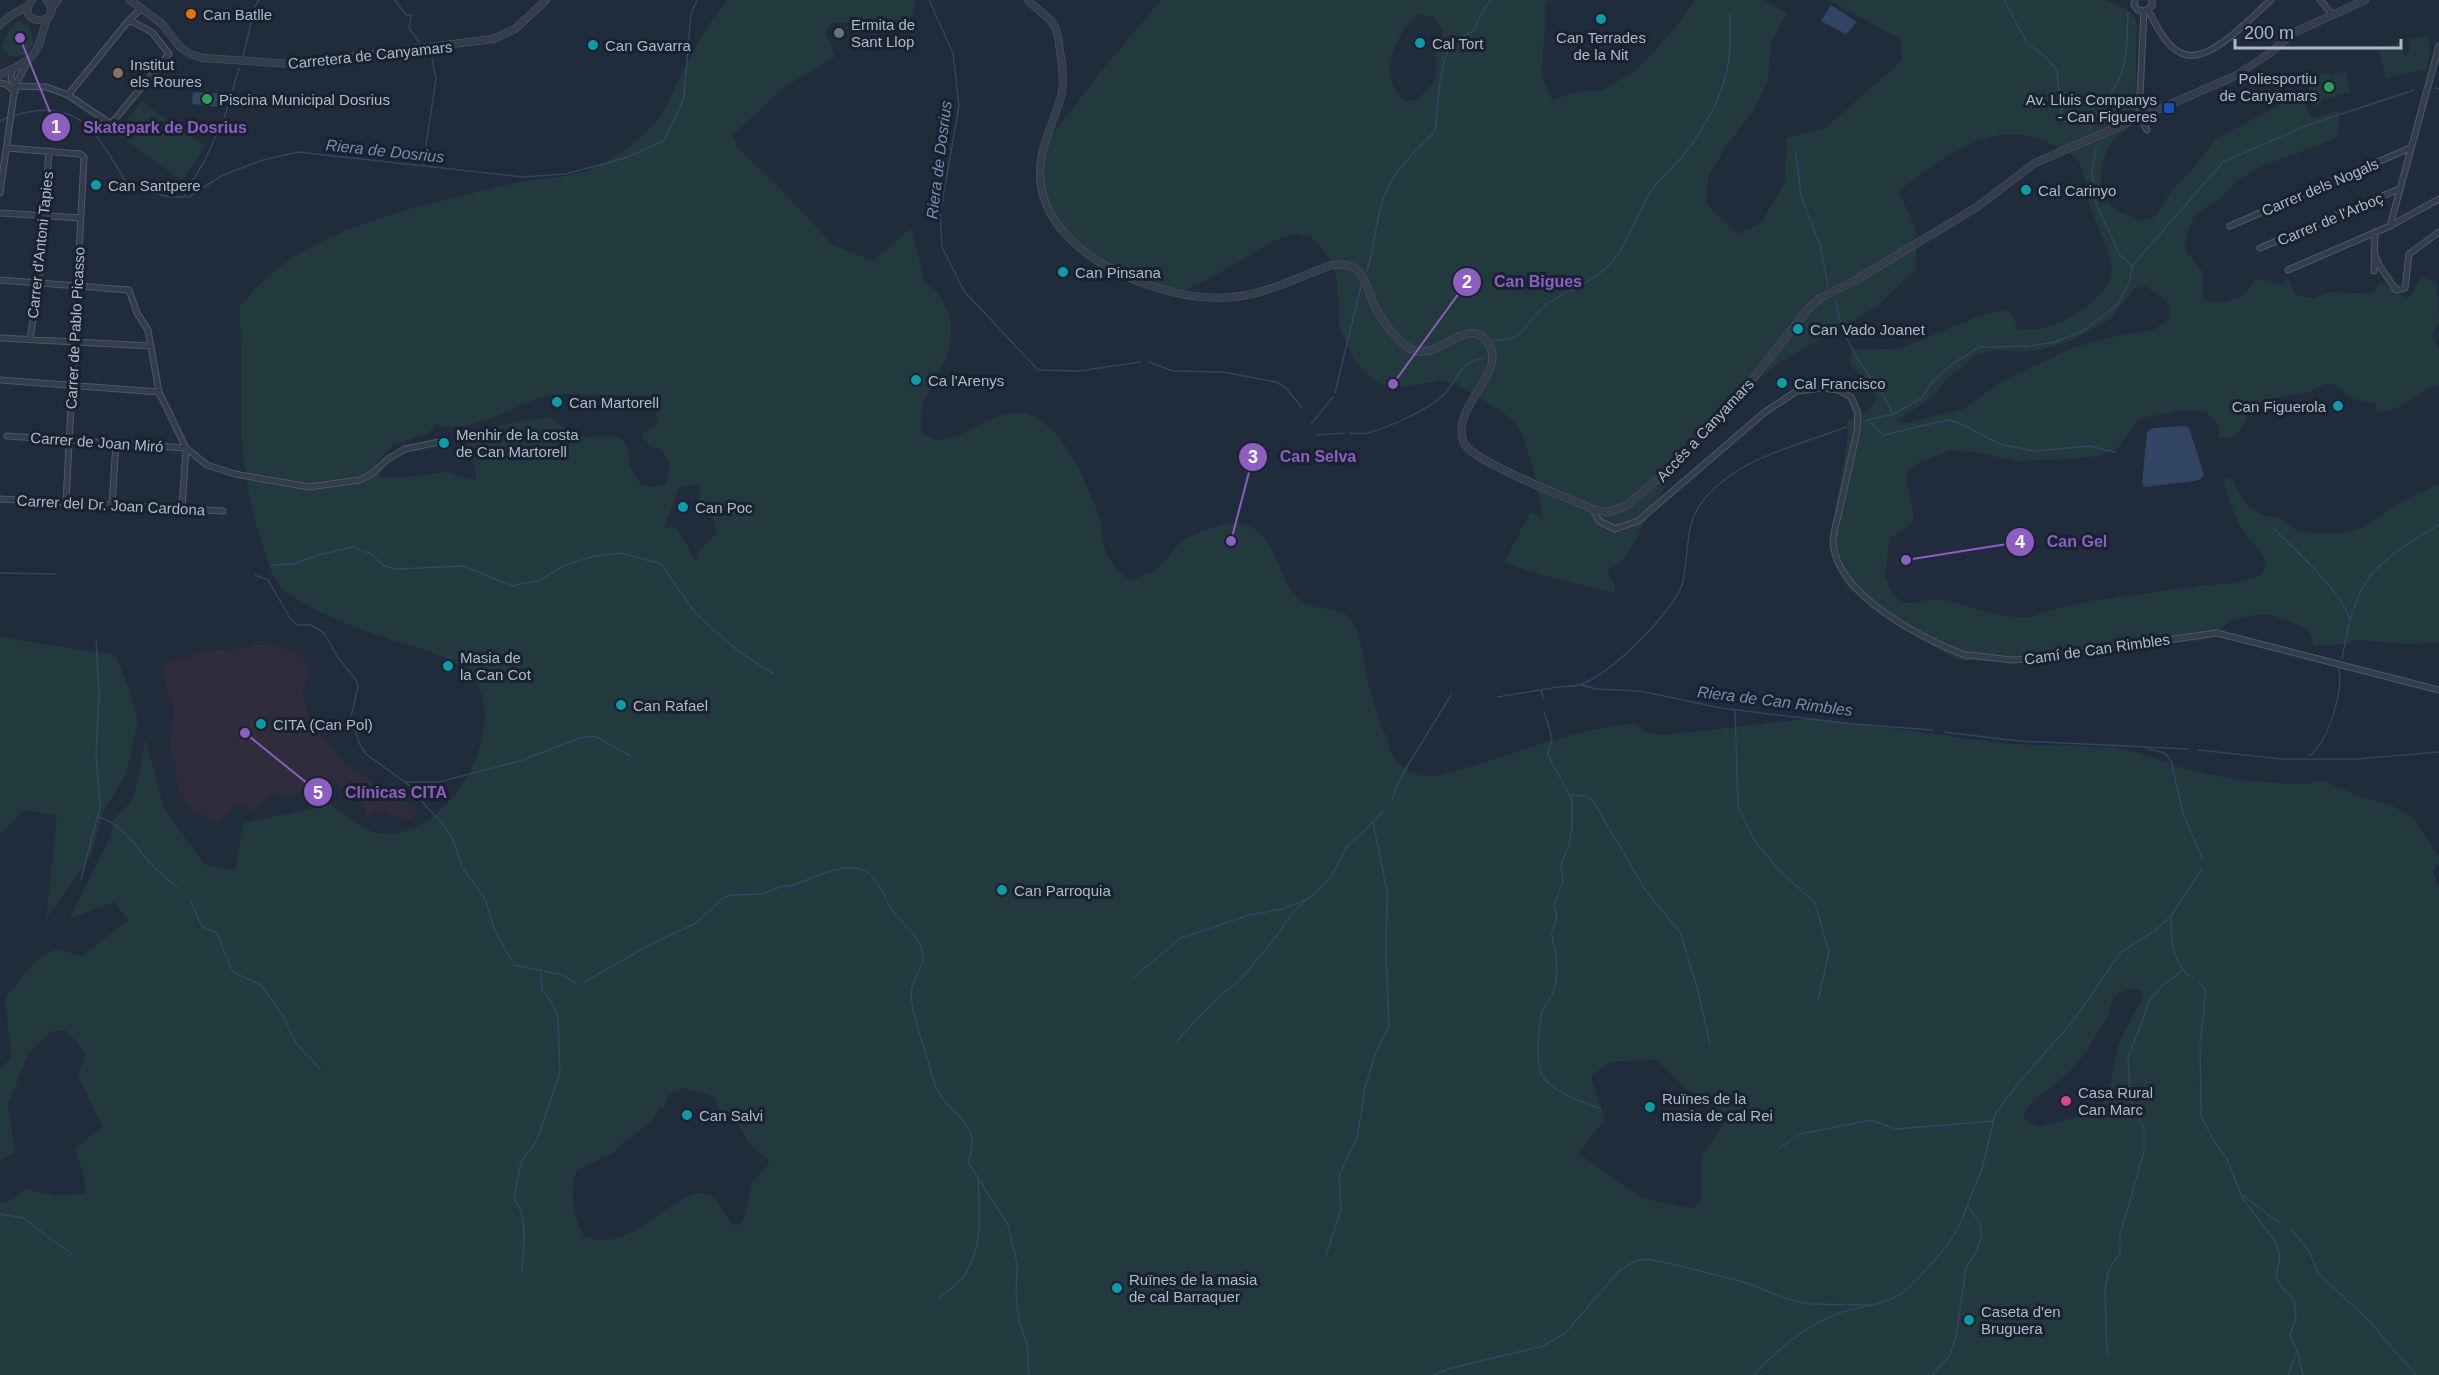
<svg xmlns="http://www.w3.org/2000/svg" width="2439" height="1375" viewBox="0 0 2439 1375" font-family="Helvetica,sans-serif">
<rect width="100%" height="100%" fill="#202b3c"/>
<path fill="#2f2c3c" d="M267,644l28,8 12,9 1,18 -6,14 9,29 34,42 73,46 -7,10 -35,-8 -8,6 -7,-17 -10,-9 -29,-13 -7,3 -3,6 -14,6 -9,2 -19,-3 -16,19 -15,-9 -23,21 -28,-18 -11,-19 -1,-19 -6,-21 4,-38 -9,-25 -1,-17 7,-6 12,-2 19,-8 45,-3 9,-3z"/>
<path fill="#22393d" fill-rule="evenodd" d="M727,0h188l-2,13 -9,13 -71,-4 -7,10 9,25 -49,29 -53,49 5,13 41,39 54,58 40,16 38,-33 14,54 13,11 8,14 5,16v17l-4,17 -23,44 -3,16v16c5,2 12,7 17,7 29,-1 67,-39 95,-24 36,19 55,70 68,106 2,6 1,12 2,18 2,17 14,31 27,40 12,-4 23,-7 32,-16 7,-8 13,-18 22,-24 12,-7 33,-16 47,-17 49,-1 41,56 72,79 14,10 41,3 50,20 10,19 10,41 15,61 4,16 10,32 15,48 6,6 4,10 7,18 9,23 28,30 51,26 65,-17 125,-45 193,-52l13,10 16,2 149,-17 199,26 100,3 32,7 32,12 29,7 36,7 50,4h16l16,-4 41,18 28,7 21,12 27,40v5l-6,11 6,15v487h-2439v-172l11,-3 15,-11c21,6 38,8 59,4l-1,-15 -9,-30 27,-21 -24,-52 7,-20 -9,-14 -11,-11 -14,2 -23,22 -20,51 7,48 -15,7v-90l11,-13 -6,-59 30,-37 20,-12 27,7 46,-36 -14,-18 -45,17 42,-83c2,-27 10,-19 20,-36 7,-12 12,-48 14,-62l19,70 41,57 30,5 8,-47 88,-18c10,7 34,26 46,28 66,11 131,-95 99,-152 -12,-22 -61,-34 -84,-41 -27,-8 -92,-33 -110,-52 -11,-12 -14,-27 -19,-41 -11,-33 -18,-68 -21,-102 -3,-46 1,-91 -3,-137 44,-59 110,-82 178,-101 34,-9 68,-18 102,-25 27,-5 59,-4 84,-18 20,-12 41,-28 56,-46 7,-11 13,-25 19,-37 14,-28 28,-56 49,-81zM554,394l97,2 6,11 -3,2 4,15 -17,10 9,13 11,2c11,17 9,16 5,34l-12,4 -13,-2 -11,-18 -2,-18 -5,-9 -10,-4 -35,1 -30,-20c-18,2 -87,12 -91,31 17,11 18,11 19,33l-29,-9 -43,5h-24l-4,-14 17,-18 36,-12 6,-9c35,14 84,-23 119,-30zM694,485l7,1 -3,12 15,22 4,13 -19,19 -2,10 -18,-33 -3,-2 -11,1 15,-40zM2135,989l8,3 -1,6c-6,16 -18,30 -23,46 -7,19 -5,53 -24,66 -10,7 -24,8 -36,11 -12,5 -24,8 -34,-2l-1,-7c13,-17 31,-25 45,-40 14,-13 25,-33 35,-49 11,-17 2,-31 31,-34zM1656,1060l29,28 44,28 -27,39 -2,47 -6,7 -52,-11 -64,-45 27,-33 -14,-44 20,-14zM684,1088l30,9 6,16 21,15 6,13 23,21 -18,20 -6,29 -5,13 -7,1c-10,-8 -14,-27 -27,-31 -33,-9 -74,64 -123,42 -11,-21 -14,-42 -8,-65l39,-19 4,-6 32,-24 9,-14h4l6,-14z
M1161,0h396l-11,4 -4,71 10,25 29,-9h21l35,-22 37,-40 21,-29h68l24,13 -16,31 -3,36 -14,30 -27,35 -18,30 -3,28 32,31 23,-11 24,-41 1,-44 41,-11 75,-67v-20l-74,-40h276c13,6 27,8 33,23l-2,95c-6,13 -14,14 -22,23 -14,19 -19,53 3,68 7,6 17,7 25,12l14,-5 19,-29 22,-22 19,-26 78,-41 8,-2 11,23 28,-9 -2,23 -5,7 -69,25 -26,15 -16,17 -28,19 -8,19 -1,15 18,22 -1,23 4,6c11,3 28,1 37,-7 5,-4 8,-10 13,-14h11l14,5 7,-7 7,17 19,3 14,-6 43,2 10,-12 27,17 14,-23 15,7 2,41 -6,9 6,18v34c-23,6 -35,26 -60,27l-3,-1 -1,-8 -22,-4 -20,-15h-7l-18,8 -44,9 -11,5c-10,14 -10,36 -34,32l-1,-13 -6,-8 -6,-5 -9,-2h-13l-42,8 -8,8 -15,21 -19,9 -45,4 -38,1 -45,-9 -25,-1 -28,12 -10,7 -3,6 8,41 -3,7 -21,14 -5,37 5,14 11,13 15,1 10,-3h20l49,14 20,3h16l20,-7 38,-9 117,-16 31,-2 25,-8c9,-22 -7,-27 -17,-41 -8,-11 -20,-42 -21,-54l2,-3 7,3 8,17 7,9 14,9 15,2 21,14 21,3h16l27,-6 40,-27 37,-17v159l-35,1 -42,-4h-8l-6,4 -34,2 -6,-17 -37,-14h-17l-23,6 -27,19 -185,21 -63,-1 -57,-35 -51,-37 -12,-22 -4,-12v-25l15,-88 1,-21 20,-8 9,-14 -27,-34 -1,-7 3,-7 47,-1 75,-31 27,-8 10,2 7,17c7,0 16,1 23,0 23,-5 65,-29 70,-55 3,-16 -15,-49 -20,-65 -4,-14 -5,-40 -16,-52 -4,-4 -14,-8 -20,-11 -59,-32 -110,10 -156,45l17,38v40l-38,37 -99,57c-55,38 -96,92 -129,149 -9,16 -23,55 -43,57l8,18v6l-77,-19 -34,-11 26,-51 12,4 -5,-33 -14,-48 -9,-13 -13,-11 -44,-26 -16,-4 -49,7 -16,-6 -13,-11 -10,-13 -14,-31 -2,-49 -6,-16 -9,-14 -12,-12 -16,-2 -16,5 -73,42 -29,13 -17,-2 -31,-14 -54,-38 -24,-24 -10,-48 11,-32 51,-66zM1420,14l14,3 9,15 -7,21v23l-3,7 -15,16 -13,2c-5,-6 -11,-11 -13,-19 -7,-22 9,-56 28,-68zM2145,286c12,8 29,16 24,33l-16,11 -42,7 -36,10 -71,33 -41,29 -57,14 -10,-2 37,-24 14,-18 31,-25 16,-4 29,2 17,-2 35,-11 35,-20 24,-30z
M17,21l12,5 5,17 -8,12 -12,2 -10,-4 -3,-7 8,-16z
M2427,35l4,13 -5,23 -15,1 -25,7 -8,-31 23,-6 4,17 5,-11 -2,-8z
M2345,71l6,21 -29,8v3l-9,3 -6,-23 5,-2 -1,-4 18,-5 2,3z
M141,101l65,45 -24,35 -65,-47z
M0,637l116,18 13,34 9,32 -12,54 -22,35 -13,46 -45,63 11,-103 -33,-6 -24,25z"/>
<path fill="#324565" d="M1831,5l26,17 -11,12 -25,-13z
M193,92l28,2 -1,13 -28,-3z
M2185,426l4,2 15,47 -3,4 -7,2 -49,6 -3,-3 5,-52 5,-4z"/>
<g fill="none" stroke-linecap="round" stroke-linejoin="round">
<path stroke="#324565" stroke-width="1.5" d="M395,0l11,15h5l-2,13 11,15
M929,0l24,53 6,53 -19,108 2,33 22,44 74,79 41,1 62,-9
M2004,0l23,43 20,15 10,13 5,50 29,5
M243,57l12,-51 4,-6
M2435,88l4,1
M13,116c69,-22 85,21 116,71l41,10h19l34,-22 40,-15 35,-8 225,25 43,-3 59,-16 39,-17 20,-43 7,-85 6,-13
M0,121l8,-4
M2090,129c4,-20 23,-32 30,-52 8,-21 7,-43 8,-65
M2096,147l-4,24 4,33 24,51 12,11
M1796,154l5,42 19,49 8,41
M423,164l13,-85 -4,-20
M184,196l21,-36 19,-41 15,-51
M1367,271c9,-30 9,-68 27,-94 11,-17 26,-31 40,-45l2,-5c1,-18 4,-77 20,-88 5,-3 12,-4 17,-8l12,-24 6,-7
M1836,302c4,26 17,52 33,74 8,12 18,22 23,36
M1494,340c34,0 31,-19 53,-36 20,-14 45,-21 62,-39 20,-20 27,-51 43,-75 9,-14 23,-24 33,-37 20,-25 41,-63 44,-95 2,-15 1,-30 1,-45
M1149,362l24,9 50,1 53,10 10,6 16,20
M1335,393l26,-107
M1863,421l30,-7 17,-9 12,-8 11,-16 18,-16 28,-18 52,-1 24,-4 28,-11 34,-26 12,-21 3,-18 91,-104 85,-37 106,-35
M1869,421l15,14 63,-15 10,2 43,22 34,7 56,-5 25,6
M1311,424l22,-27
M1350,433c6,0 12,1 18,0 20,-5 65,-25 78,-41 15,-17 11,-27 36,-34
M1317,435l27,-2
M2272,527c23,23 69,63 78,93
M271,565l22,-1 25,-9 35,-8 18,7 13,12 13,3 66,-3 49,20 28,-6 23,-14 31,-10 27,-3 40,11 35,50 43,38 35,22
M0,573l56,1
M255,575l13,5 23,40 6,5h14l13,8 15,26 17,21 2,6 -7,31 9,28 6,9 47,34 12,17 19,20 9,15 9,27 23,32 9,29 20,37 49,10 14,9
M2342,658c5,-25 9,-49 21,-71 12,-24 53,-49 76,-62
M1581,685l16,4 43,2 81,17 131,16 81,6
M1541,690l2,8
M1498,697c18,-3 36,-6 54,-9 9,-2 19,-1 27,-3 28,-7 94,-73 103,-100 8,-28 1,-59 20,-83 35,-45 93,-55 144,-75
M1544,711l8,27 -4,17 24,45v25l-3,20 -8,19 2,18 -9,22 3,14 -6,15c5,18 9,40 2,59 -2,7 -9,12 -11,20 -3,12 -7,53 0,63 11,18 41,27 59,34
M1735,711l3,95 18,37 23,27 36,33 14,49 -11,48
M1944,732l75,9 169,8
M2149,749l16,4 6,8 12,52 20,47
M2198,750l85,9h74l82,-7
M2309,756c19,-14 34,-63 30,-86
M406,782h33l81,-21 60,-23 15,-2 35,20
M1570,795l16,1 7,5 53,90 34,41 17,55 13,57
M1392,799l10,-24 49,-80
M99,817c27,8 37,33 56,51 7,7 15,13 22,19
M81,879l19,-72 -4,-53 3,-61 -3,-52
M190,899l12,28 14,5 17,40 28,13 22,31 13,27 24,26
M2171,917c0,22 0,43 18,59
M1134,977l47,-39 68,-23 34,-6 22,-9
M586,981l62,-35 48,-23 27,-25 7,-3 32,-1 21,-8h9c22,-8 61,-31 81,-9 9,10 13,25 21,36 11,14 28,24 29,44 1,11 -9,20 -11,30 -4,16 9,50 14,67 4,12 6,28 13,39 17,28 43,29 29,69l40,63 9,38 -1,33 3,24 8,24 2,31
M2199,982l7,9 -6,52 1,73 14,27 11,14 17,42 31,41 6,15 -4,23 7,11 11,10 2,19 -6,17 7,16 -9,24
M1177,1041l39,-42 24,-19 33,-39 19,-28 37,-33 17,-32 27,-26
M1780,1148l20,-14 71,-14 25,9 97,-8
M2240,1193l38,29
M0,1214l23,4 50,37
M2292,1230l17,21 9,22 50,47 48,55
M1326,1256l15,-46 -2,-34 18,-38 8,-50 11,-36 13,-27 -3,-67 1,-67 -14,-69 10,-11
M522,1271c1,-25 7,-51 -8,-73l7,-36 15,-20 24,-69 -2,-55 -6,-16 -10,-12 -1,-18
M939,1298c8,-7 20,-14 25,-22 20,-28 15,-66 14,-98
M2298,1353l5,22
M2107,1355l-2,-66 4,-20 11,-16v-18l24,-83v-23l-14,-31 -2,-40 22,-58 13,-15 20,-15
M1433,1375l19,-7 91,-22 22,-13 54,-62 16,-10 13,-2 33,7 66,17 37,15 23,6 61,1
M1754,1375c23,-25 48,-47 80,-60 18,-8 39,-8 57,-16 13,-5 19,-13 28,-22 23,-25 37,-38 48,-71
M1932,1375l18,-20 6,-18 10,-70 10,-14 6,-18 -2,-12 -13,-18 15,-36 13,-54 5,-8 21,-27 52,-59 48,-69 35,-22 15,-14 31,-47"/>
<defs>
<path id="minor" d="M2135,0l-1,5 4,5 6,1
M2320,0l12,14
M2148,10c8,15 20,42 39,45 27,5 65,-39 84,-55
M2144,11l-5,105 8,14
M2145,11l7,-5v-6
M12,70l-1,8 4,8
M0,83l6,1 9,8
M15,86l31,1 22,8 61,-75 13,-12
M68,95l43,29 58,-70 -17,-22 -23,-12
M7,148l73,6 4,3 -18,345
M0,193l15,-107 13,-25
M0,213l81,5
M2230,226l180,-78
M2390,226l49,-180
M2260,248l139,-59
M2374,252l5,13 17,25 9,-2 4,-34 30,-22
M2288,270l102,-44 49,-27
M2374,271l1,-39
M0,280l129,10 8,23 11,17 11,62 27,56 21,17 28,9 74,13 51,-7 13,-7 15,-14 17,-10 39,-8
M0,338l151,8
M30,339l9,-56 10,-132
M0,380l159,12
M7,436l179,12
M0,499l223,12
M112,505l4,-62
M182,509l4,-61
M1593,509l6,12 16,8 23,-8 127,-109 32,-21 26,-3 15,2 13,7 7,16 -1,18c-6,27 -12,54 -18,81 -2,9 -6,21 -6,31 4,53 90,96 134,113l2,-1 43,5 19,-1 186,-26 222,57"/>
<path id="tertiary" d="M32,0c-20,27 35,26 15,0
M130,0l31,23 20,25 9,6 13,4 90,6 200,-25 22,-10 31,-29
M1028,0c7,9 19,14 26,25 4,7 5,17 6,26 2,12 4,28 2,41 -6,27 -23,54 -22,83 2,81 124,129 193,122 35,-3 66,-21 99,-32 36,-4 33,23 45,46 7,12 18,26 29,35 31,23 59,-35 82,-3 21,30 -40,65 -24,100 9,19 106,56 129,66l15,3 18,-6 52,-44 64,-69 65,-83 13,-12 36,-18 121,-73 58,-44 200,-87 35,-23 23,-20 72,-33
M51,8l7,-8
M0,25l10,-9 18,-10
M0,75c37,-18 36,-18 47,-57"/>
</defs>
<use href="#minor" stroke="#4f5867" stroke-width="7"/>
<use href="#tertiary" stroke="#4f5867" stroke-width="8"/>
<use href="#minor" stroke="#343d4c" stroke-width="5"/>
<use href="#tertiary" stroke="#343d4c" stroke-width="7"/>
</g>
<circle fill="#e8710a" stroke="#192230" stroke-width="2" cx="191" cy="14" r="6"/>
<g fill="#0f9aa8" stroke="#192230" stroke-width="2">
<circle cx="1601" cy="19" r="6"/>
<circle cx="1420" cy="43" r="6"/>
<circle cx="593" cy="45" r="6"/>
<circle cx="96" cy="185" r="6"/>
<circle cx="2026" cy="190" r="6"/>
<circle cx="1063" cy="272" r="6"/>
<circle cx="1798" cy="329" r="6"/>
<circle cx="916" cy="380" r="6"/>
<circle cx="1782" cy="383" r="6"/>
<circle cx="557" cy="402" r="6"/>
<circle cx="2338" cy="406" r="6"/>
<circle cx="444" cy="443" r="6"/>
<circle cx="683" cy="507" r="6"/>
<circle cx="448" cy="666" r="6"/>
<circle cx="621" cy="705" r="6"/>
<circle cx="261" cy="724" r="6"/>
<circle cx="1002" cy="890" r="6"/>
<circle cx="1650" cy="1107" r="6"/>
<circle cx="687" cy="1115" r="6"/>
<circle cx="1117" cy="1288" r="6"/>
<circle cx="1969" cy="1320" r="6"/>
</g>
<circle fill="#6b7280" stroke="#192230" stroke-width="2" cx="839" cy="33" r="6"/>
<circle fill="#8d6e63" stroke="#192230" stroke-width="2" cx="118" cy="73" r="6"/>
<g fill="#2e9e5b" stroke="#192230" stroke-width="2">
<circle cx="2329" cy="87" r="6"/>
<circle cx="207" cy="99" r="6"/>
</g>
<rect fill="#1a4fb4" stroke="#192230" stroke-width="2" x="2163" y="102" width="12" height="12" rx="3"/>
<circle fill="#d1479c" stroke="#192230" stroke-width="2" cx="2066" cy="1101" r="6"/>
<g text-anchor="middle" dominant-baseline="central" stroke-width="6" stroke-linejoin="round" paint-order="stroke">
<g font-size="15" fill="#afb8c8" stroke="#192230" text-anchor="start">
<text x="203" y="14">Can Batlle</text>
<text x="851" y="24">Ermita de<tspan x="851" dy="17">Sant Llop</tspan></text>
<text x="1601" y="37" text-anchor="middle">Can Terrades<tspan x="1601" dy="17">de la Nit</tspan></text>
<text x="1432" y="43">Cal Tort</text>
<text x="605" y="45">Can Gavarra</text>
<text x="130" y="64">Institut<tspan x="130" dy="17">els Roures</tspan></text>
<text x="2317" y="78" text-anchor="end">Poliesportiu<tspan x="2317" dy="17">de Canyamars</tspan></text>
<text x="219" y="99">Piscina Municipal Dosrius</text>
<text x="2157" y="99" text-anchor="end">Av. Lluis Companys<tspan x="2157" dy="17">- Can Figueres</tspan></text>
<text x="108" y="185">Can Santpere</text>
<text x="2038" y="190">Cal Carinyo</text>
<text x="1075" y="272">Can Pinsana</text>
<text x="1810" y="329">Can Vado Joanet</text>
<text x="928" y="380">Ca l'Arenys</text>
<text x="1794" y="383">Cal Francisco</text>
<text x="569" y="402">Can Martorell</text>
<text x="2326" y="406" text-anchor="end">Can Figuerola</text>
<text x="456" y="434">Menhir de la costa<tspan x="456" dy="17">de Can Martorell</tspan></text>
<text x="695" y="507">Can Poc</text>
<text x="460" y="657">Masia de<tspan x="460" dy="17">la Can Cot</tspan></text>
<text x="633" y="705">Can Rafael</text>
<text x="273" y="724">CITA (Can Pol)</text>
<text x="1014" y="890">Can Parroquia</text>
<text x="2078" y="1092">Casa Rural<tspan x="2078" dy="17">Can Marc</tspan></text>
<text x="1662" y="1098">Ruïnes de la<tspan x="1662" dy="17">masia de cal Rei</tspan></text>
<text x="699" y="1115">Can Salvi</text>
<text x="1129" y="1279">Ruïnes de la masia<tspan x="1129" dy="17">de cal Barraquer</tspan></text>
<text x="1981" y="1311">Caseta d'en<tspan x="1981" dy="17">Bruguera</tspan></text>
</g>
<g font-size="15" fill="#afb8c8" stroke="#192230">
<text transform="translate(370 55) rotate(-6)">Carretera de Canyamars</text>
<text transform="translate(2320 187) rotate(-23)">Carrer dels Nogals</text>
<text transform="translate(2330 219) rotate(-23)">Carrer de l'Arboç</text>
<text transform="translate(40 245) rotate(-84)">Carrer d'Antoni Tapies</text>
<text transform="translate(75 328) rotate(-87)">Carrer de Pablo Picasso</text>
<text transform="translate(1705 430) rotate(-47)">Accés a Canyamars</text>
<text transform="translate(97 442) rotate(4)">Carrer de Joan Miró</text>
<text transform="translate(111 505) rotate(3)">Carrer del Dr. Joan Cardona</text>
<text transform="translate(2097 649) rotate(-8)">Camí de Can Rimbles</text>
</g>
<g font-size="16" font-style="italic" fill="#748db2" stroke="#192230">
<text transform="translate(385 151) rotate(6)">Riera de Dosrius</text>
<text transform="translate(939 160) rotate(-83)">Riera de Dosrius</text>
<text transform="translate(1775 701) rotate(7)">Riera de Can Rimbles</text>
</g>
</g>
<path fill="none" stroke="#8d5dc2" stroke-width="2" d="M20 38L56 127M1393 384L1467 282M1231 541L1253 457M1906 560L2020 542M245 733L318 792"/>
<g fill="#8d5dc2" stroke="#192230" stroke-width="2">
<circle cx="20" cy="38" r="6"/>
<circle cx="1393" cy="384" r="6"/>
<circle cx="1231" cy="541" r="6"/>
<circle cx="1906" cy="560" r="6"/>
<circle cx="245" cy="733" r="6"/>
<circle cx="56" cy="127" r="15"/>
<circle cx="1467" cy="282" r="15"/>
<circle cx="1253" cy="457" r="15"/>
<circle cx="2020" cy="542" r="15"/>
<circle cx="318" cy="792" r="15"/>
</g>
<g font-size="18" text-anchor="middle" font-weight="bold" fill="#fff">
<text x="56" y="133">1</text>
<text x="1467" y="288">2</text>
<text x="1253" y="463">3</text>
<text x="2020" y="548">4</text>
<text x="318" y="799">5</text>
</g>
<g font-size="16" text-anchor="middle" font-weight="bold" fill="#8d5dc2" stroke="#192230" stroke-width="6" stroke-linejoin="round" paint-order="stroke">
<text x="165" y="133">Skatepark de Dosrius</text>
<text x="1538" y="287">Can Bigues</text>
<text x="1318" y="462">Can Selva</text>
<text x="2077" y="547">Can Gel</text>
<text x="396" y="798">Clínicas CITA</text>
</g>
<path d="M2235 39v9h166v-9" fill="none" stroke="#afb8c8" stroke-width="3"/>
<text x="2244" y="39" font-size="18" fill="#afb8c8" stroke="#192230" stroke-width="4.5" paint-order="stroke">200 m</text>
</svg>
